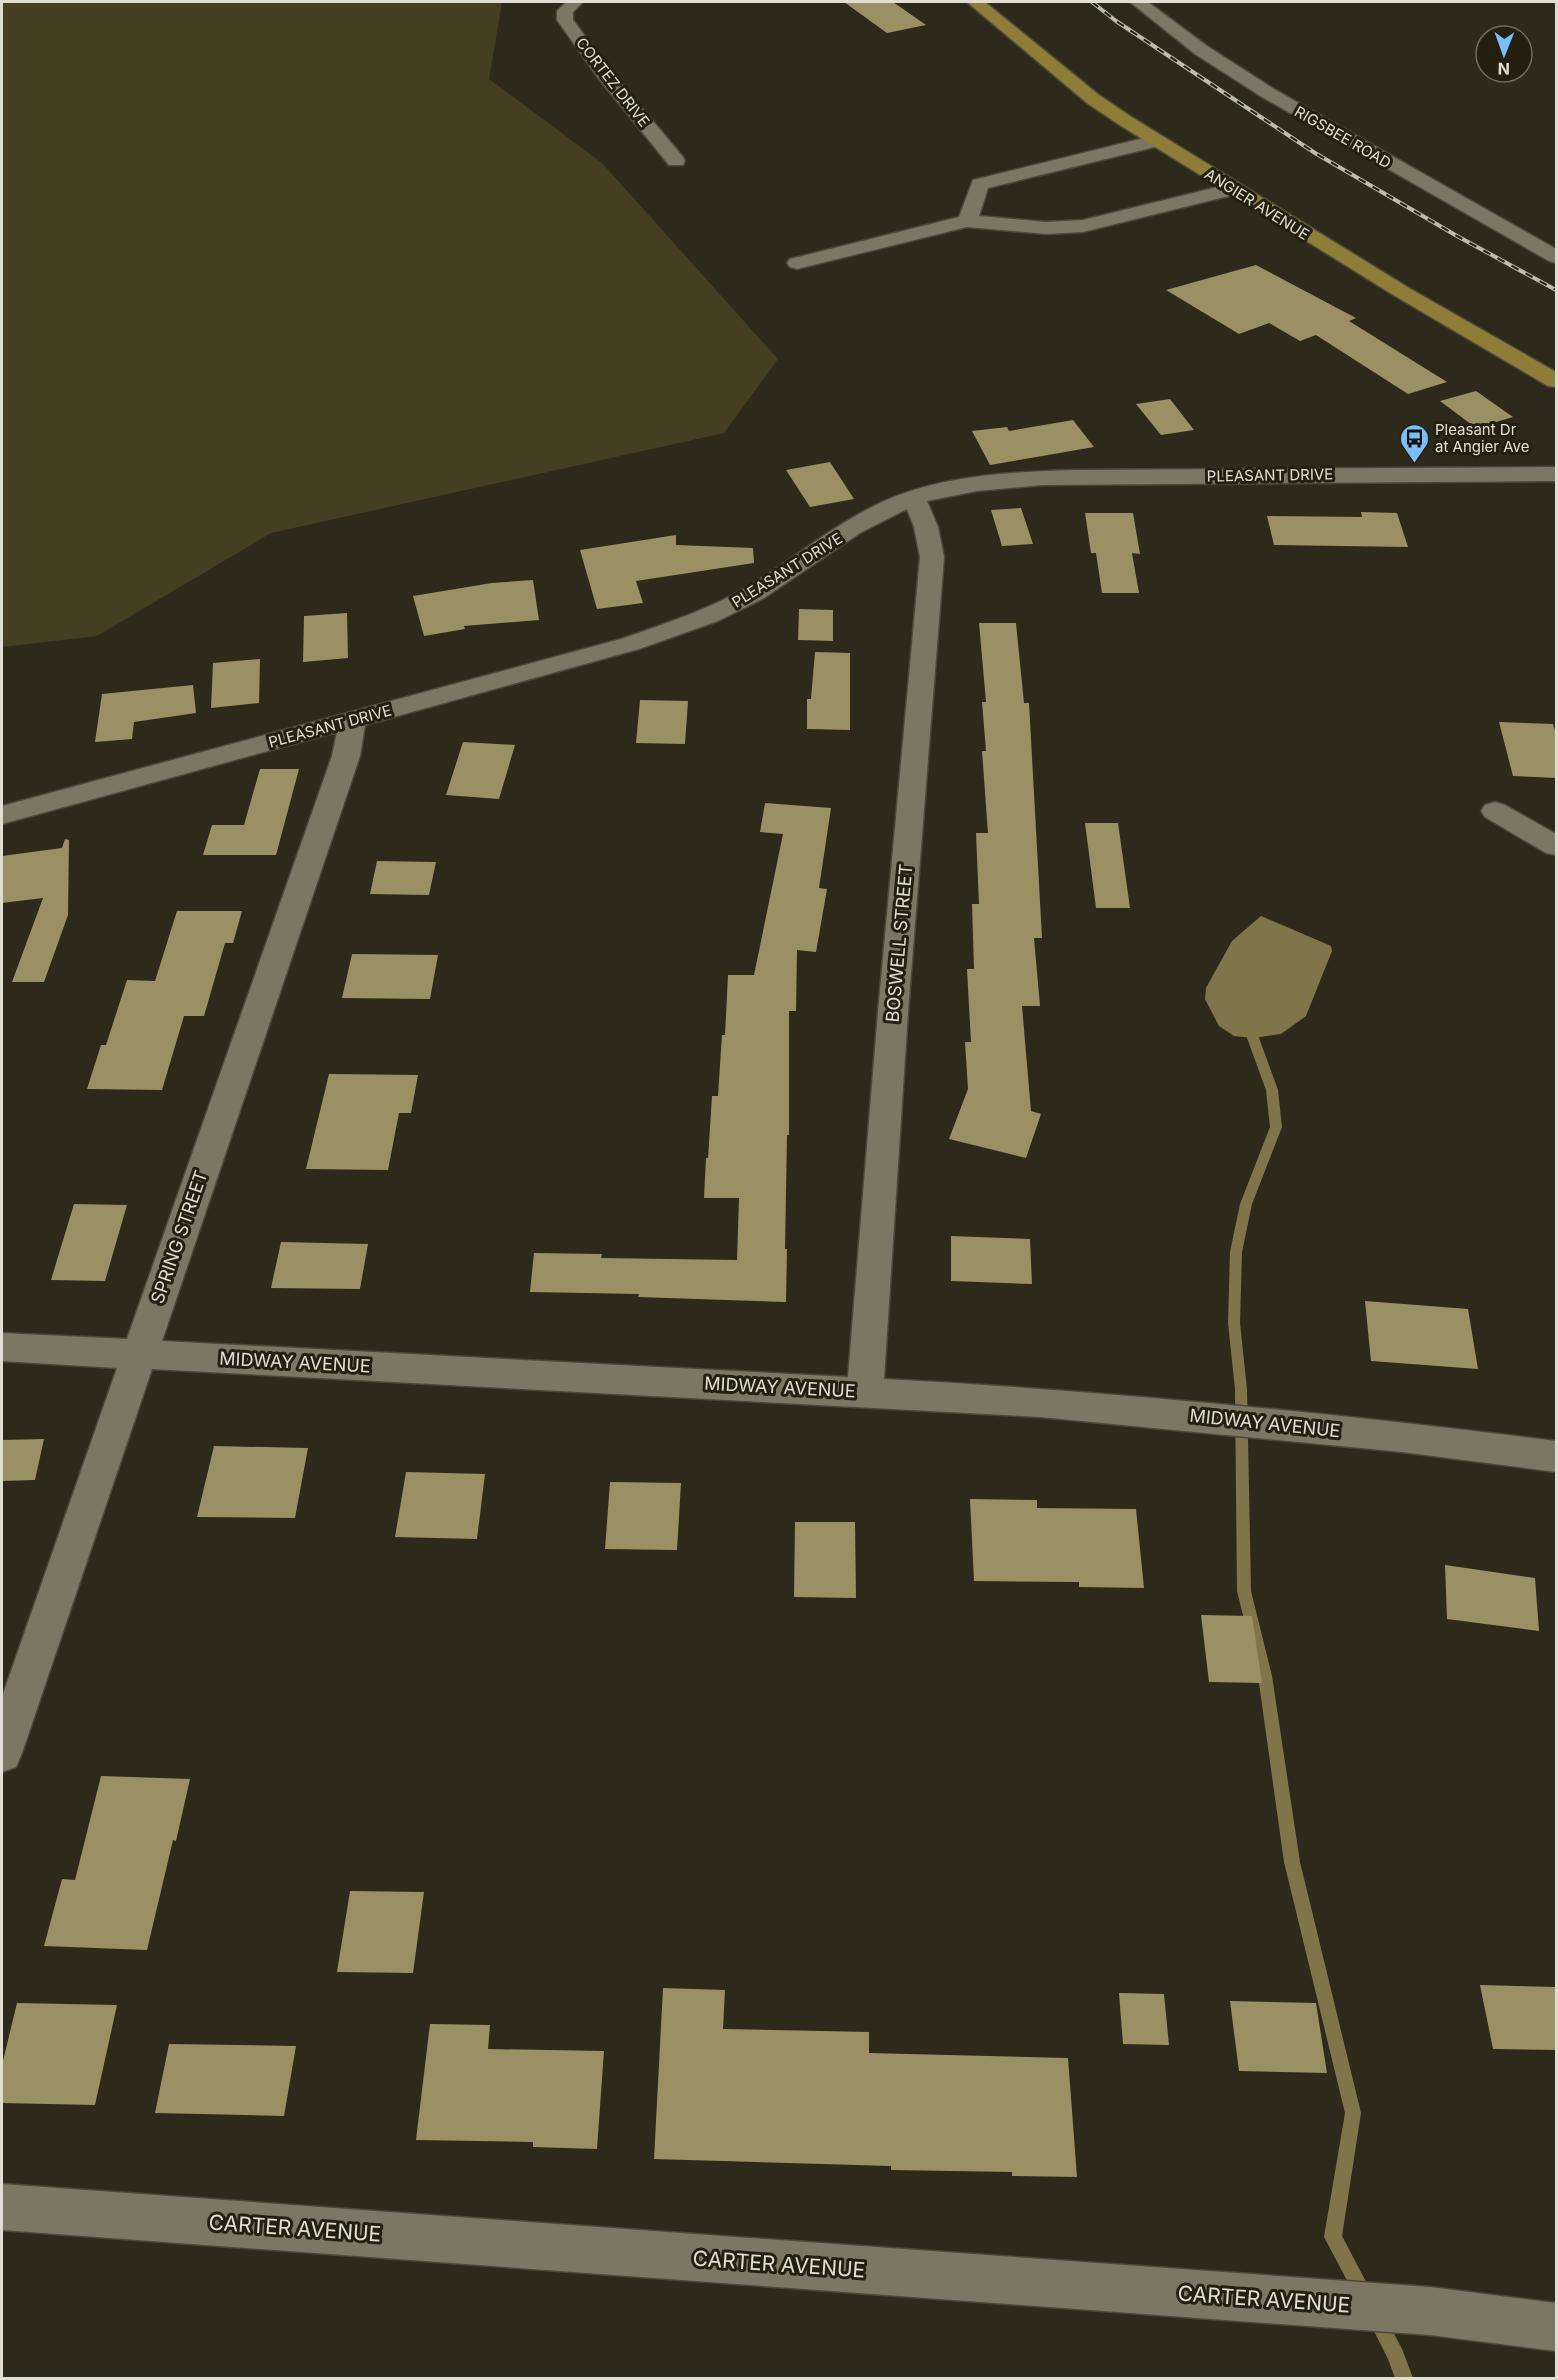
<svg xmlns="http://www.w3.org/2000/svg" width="1558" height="2380" viewBox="0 0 1558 2380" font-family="Inter,sans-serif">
<rect width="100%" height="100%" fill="#2e2a1b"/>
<path fill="#453e23" d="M2,2h500l-13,77 113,84 176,196 -54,74 -453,100 -174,103 -95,11z"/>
<path fill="#80754a" d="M1261,916l70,30 1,5 -26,65 -25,18 -28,4 -19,-2 -15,-10 -14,-27 1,-11 26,-47z"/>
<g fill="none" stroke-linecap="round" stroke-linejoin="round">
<path fill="#80754a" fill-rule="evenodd" d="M1256,1019l6,4 -3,15 19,52 4,37 -30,77 -10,48 -2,71 7,66 4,202 21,85 28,186 61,251 -19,123 32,61 -3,6 -6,3 -6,-3 -35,-66 21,-124 -61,-251 -26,-186 -21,-85 -2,-202 -7,-66 2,-71 10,-48 30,-77 -4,-37 -19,-52 3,-15z
M1376,2308l6,3 20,38 11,29h-18l-7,-19 -21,-42 3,-6z"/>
</g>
<path fill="#9b8f64" d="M844,2h49l33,23 -39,8z
M1256,265l100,53 -7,3 98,61 -39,12 -92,-59 -16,6 -31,-18 -30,11 -73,-44z
M1476,391l37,26 -37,11 -36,-27z
M1170,399l24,31 -33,5 -25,-31z
M1073,420l21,27 -104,18 -18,-34 35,-4 2,4z
M830,462l24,37 -44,8 -24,-37z
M1021,508l12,36 -31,2 -11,-36z
M1361,512l36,1 11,34 -134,-2 -7,-29 95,1z
M1085,513h48l7,41 -8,-1 7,40h-37l-6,-40h-5z
M676,535v10l77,3 1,15 -118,18 7,22 -46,6 -17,-59z
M533,580l6,40 -75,6 1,3 -41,7 -11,-40 79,-13z
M799,609l34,1v31l-35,-1z
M347,613l1,45 -45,4 1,-46z
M979,623h37l8,80h5l13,235h-8l6,68h-18l9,105 10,3 -15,44 -77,-19 19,-50 -3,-47h6l-4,-73h7l-2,-65h7l-3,-71h12l-6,-82h4l-4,-49h4z
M815,652l35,1v77l-43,-1v-30h4z
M260,659l-1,44 -48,5 2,-45z
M193,685l3,28 -62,9 -2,17 -37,3 7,-48z
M640,700l48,1 -3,43 -49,-1z
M1499,722l54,2 4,13v41l-44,-2z
M463,742l52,3 -16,54 -53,-4z
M260,769h39l-23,86h-73l9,-30h32z
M765,803l66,5 -12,80 8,1 -11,63 -19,-2 -1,61h-7v124h-2l-2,114h2l-1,53 -148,-5 1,-3 -109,-2 4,-39 68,1 -1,4 136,2 2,-62h-35l2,-40h2l4,-62h6l4,-61h3l3,-60h26l29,-141 -23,-2z
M1085,823h33l12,85h-34z
M65,839l4,1 -1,75 -24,67h-32l31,-84 -41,5v-47l60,-8z
M377,861l59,1 -7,33 -59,-1z
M177,911h65l-9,32h-8l-21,73h-20l-22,74 -75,-1 14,-44h5l21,-65 28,1z
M352,954l86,1 -8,44 -88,-1z
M329,1074l89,1 -7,38h-12l-11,57 -82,-1z
M74,1204l53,1 -22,76 -54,-1z
M951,1236l79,3 2,45 -81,-3z
M281,1242l87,2 -8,45 -89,-1z
M1365,1301l103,8 10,60 -107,-8z
M44,1439l-9,41 -33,1v-41z
M214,1446l94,2 -13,70 -98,-1z
M406,1472l79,2 -8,65 -82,-2z
M610,1482l71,1 -4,67 -72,-1z
M970,1499l67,1v8l99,1 8,79 -65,-1v-5l-105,-1z
M795,1522h60l1,76 -62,-1z
M1445,1565l90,13 4,53 -92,-12z
M1201,1615l51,1 10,67 -53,-1z
M101,1776l89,3 -14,62 -3,-1 -26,110 -103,-4 18,-67 13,1z
M350,1891l74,1 -11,81 -76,-1z
M1480,1985l77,2v63l-64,-1z
M663,1988l62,2 -2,39 146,3v21l199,5 9,119 -65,-1v-4l-121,-2v-4l-237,-7z
M1119,1993l45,1 5,51 -46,-1z
M1230,2001l86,2 11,70 -88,-2z
M17,2003l100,2 -22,100 -93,-2v-38z
M430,2024l60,1 -2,24 116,2 -7,98 -64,-2v-5l-117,-2z
M169,2044l127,2 -12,70 -129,-3z"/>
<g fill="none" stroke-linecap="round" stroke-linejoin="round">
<defs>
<path id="minor" d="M566,2h17l-10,10v8l38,51 72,86 2,4 -2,4h-14l-70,-86 -42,-59v-9z
M1130,2h18l59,44 67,43 282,160v14l-7,-2 -287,-164 -67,-43z
M1156,135l7,2 2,4 -2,4 -175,43 -9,28 67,6 37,-2 151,-37 7,2 3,4 -3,4 -158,39 -37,2 -79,-7 -170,42 -7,-2 -3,-4 3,-4 169,-42 14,-37z
M1556,467v14l-514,4 -65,6 -50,10 11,26 6,30 -36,455 -24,367c225,12 449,34 672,62v31l-154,-20 -362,-35 -888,-48 -130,384 -6,14 -14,5v-75l115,-329 -115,-7v-28l125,6 205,-583 5,-24 -335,92v-18l619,-167c43,-15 87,-29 126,-52 46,-27 87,-63 135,-85 60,-27 129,-30 193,-32zM907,509l7,18 6,30 -42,455 -30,365 -686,-36 198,-585 5,-31 274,-76 79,-28 46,-23 96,-65z
M1495,802l10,3 51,29v21l-10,-2 -61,-36 -4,-6 4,-6z
M2,2184l1428,103 126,16v48l-126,-16 -1428,-105z"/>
<path id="major" d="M967,2h18l114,93 31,21 279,172 147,84v15l-8,-1 -153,-90 -277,-172 -31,-21z"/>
</defs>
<use href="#minor" stroke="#4b483b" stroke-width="3"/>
<use href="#major" stroke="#4b483b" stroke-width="3"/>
<use href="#minor" fill="#7c7765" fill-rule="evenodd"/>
<use href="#major" fill="#8d7d37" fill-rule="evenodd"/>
<defs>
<path id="rail" d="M1092,2l24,19 199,132 142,83 99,54"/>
</defs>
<use href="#rail" stroke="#bdbaaf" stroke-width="4"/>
<use href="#rail" stroke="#242011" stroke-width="2" stroke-dasharray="8" stroke-linecap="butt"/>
</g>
<defs>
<symbol id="bus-pin" viewBox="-11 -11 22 30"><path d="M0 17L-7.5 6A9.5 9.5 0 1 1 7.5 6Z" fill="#7abff8" stroke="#242011"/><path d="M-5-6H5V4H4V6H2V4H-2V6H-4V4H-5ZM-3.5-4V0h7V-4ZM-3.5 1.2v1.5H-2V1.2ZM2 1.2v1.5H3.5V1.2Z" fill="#111"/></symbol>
</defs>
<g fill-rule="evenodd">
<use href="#bus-pin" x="1398" y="422" width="33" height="45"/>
</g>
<g text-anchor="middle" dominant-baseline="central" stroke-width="6" stroke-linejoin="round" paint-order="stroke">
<g font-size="15" fill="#e0ddd3" stroke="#242011">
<text transform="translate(613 82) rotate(52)">CORTEZ DRIVE</text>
<text transform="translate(1343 137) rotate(30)">RIGSBEE ROAD</text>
<text transform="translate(1257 204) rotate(32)">ANGIER AVENUE</text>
<text transform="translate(1270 475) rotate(-1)">PLEASANT DRIVE</text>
<text transform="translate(787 570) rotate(-32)">PLEASANT DRIVE</text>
<text transform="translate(330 726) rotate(-15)">PLEASANT DRIVE</text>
</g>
<g font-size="15" fill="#e0ddd3" stroke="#242011" text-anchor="start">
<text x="1435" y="429">Pleasant Dr<tspan x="1435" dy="17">at Angier Ave</tspan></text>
</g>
<g font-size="18" fill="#e0ddd3" stroke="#242011">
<text transform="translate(899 943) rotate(-85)">BOSWELL STREET</text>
<text transform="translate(179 1237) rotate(-71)">SPRING STREET</text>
<text transform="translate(295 1362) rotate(3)">MIDWAY AVENUE</text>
<text transform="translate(780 1387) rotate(3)">MIDWAY AVENUE</text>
<text transform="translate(1265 1423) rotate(6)">MIDWAY AVENUE</text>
</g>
<g font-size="21" fill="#e0ddd3" stroke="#242011">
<text transform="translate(295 2228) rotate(4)">CARTER AVENUE</text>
<text transform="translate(779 2264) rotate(4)">CARTER AVENUE</text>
<text transform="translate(1264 2299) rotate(4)">CARTER AVENUE</text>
</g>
</g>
<rect width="1558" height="2380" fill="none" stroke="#e0ddd3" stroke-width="6"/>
<g transform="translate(1504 54) rotate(181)"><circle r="28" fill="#242011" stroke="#6f6c5f" stroke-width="1.5"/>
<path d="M0-4.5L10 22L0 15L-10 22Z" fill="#7abff8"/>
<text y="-9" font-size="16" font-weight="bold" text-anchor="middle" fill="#e0ddd3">N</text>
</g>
</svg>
